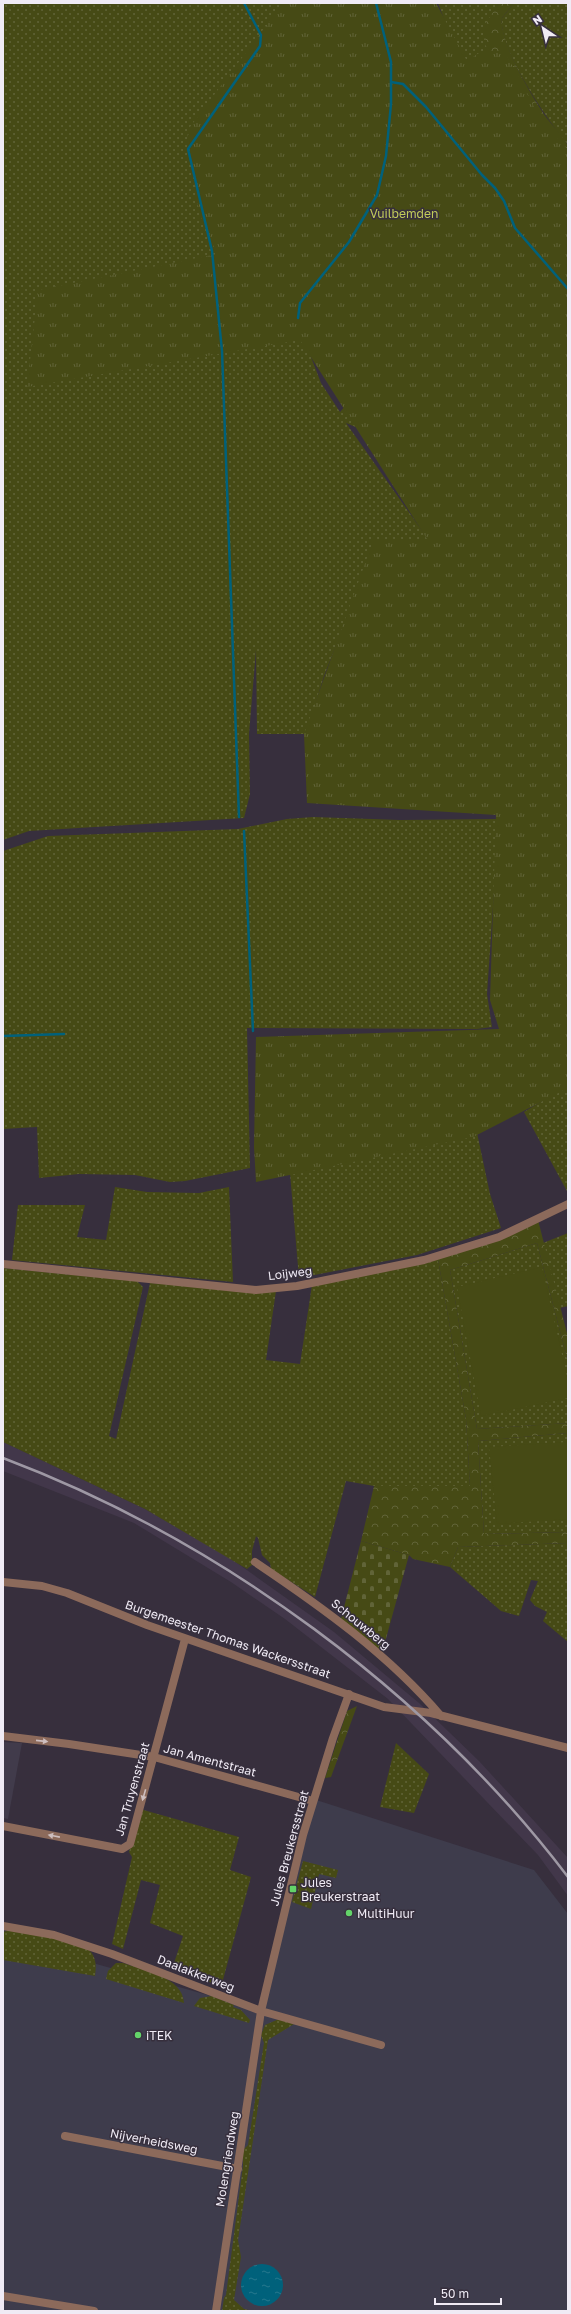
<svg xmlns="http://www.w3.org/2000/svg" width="571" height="2314" viewBox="0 0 571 2314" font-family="'Golos Text',sans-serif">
<defs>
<pattern id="grass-dots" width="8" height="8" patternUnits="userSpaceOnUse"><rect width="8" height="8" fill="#464a15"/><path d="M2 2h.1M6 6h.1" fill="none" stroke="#616438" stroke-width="1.8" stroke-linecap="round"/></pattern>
<pattern id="forest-crowns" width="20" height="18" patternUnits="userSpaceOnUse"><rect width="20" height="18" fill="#464a15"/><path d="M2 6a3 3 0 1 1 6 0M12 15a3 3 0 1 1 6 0" fill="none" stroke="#616438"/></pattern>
<pattern id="cemetery-stones" width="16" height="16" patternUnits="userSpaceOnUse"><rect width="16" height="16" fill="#464a15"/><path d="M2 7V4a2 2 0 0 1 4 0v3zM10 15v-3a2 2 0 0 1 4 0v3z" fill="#616438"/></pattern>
<pattern id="park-tufts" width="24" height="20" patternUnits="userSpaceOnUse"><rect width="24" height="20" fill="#464a15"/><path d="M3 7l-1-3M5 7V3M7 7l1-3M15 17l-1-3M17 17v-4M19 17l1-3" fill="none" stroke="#616438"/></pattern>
<pattern id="water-ripples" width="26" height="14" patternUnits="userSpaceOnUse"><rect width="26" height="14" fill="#00617b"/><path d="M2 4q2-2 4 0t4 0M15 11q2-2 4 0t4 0" fill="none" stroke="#26788e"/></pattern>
</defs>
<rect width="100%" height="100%" fill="#372f3d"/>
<path fill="#42374a" d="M3,1442l142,67 82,47 107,76 85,71 60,58 89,97v38l-30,-41 -150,-156 -103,-80 -54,-37 -97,-59 -131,-52z"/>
<path fill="#3e3c4c" d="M310,1798l224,72 34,44v397h-565v-373l255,71z"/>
<path fill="#413b4b" d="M3,1742l19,1 -14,76 -5,-1z"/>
<path fill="url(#grass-dots)" d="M3,3h359l-61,328 20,52 19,29 54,-61 9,96 -57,-24 84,119 -80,68 -26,66 -18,58h-49l-1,-84 -7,84 1,60 -6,24 -215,13 -26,9z
M438,3h61l-7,12 34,114 42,92 -115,-178z
M514,3h54v142c-20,-24 -70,-96 -66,-127z
M313,817l87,3 99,-1 -12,175 5,33 -15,2 -230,-1 3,140 -65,13 -15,1 -35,-7 -56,-1 -40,4 -2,-51 -34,2v-278l45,-15 190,-7 49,-10z
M568,1085v108l-44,-81z
M476,1128l14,66 11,34 -84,27 -118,23 -9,-105z
M115,1187l32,5 52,1 30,-6 4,95 -221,-22 6,-55h67l-8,32 29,3z
M568,1233v73l-8,2 -17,-65z
M537,1243l31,119v61l-91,6 -27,-159z
M438,1259l28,160 4,67h-96l-28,-5 -31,116 -44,-28 -1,-6 -8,-8 -4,-17 -2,-2 -4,15v14l-5,4 -102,-60 -142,-67v-174l134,13 6,6 -34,149 7,3 34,-156 126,8 -10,69 34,4 12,-79z
M568,1433v99l-84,2 -6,-93z
M568,1543v99l-25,-21 4,-9 -12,-6 -5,-6 8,-19 -7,-1 -12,36 -18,-5 -51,-44 8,-20z
M396,1743l33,31 -15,39 -34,-6z
M140,1809l99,28 -9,33 21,7 -30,110 -48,-21 10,-30 -33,-13 10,-38 -19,-5 -18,69 -11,-5 20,-87 -3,-5z
M303,1861l35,9 -2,8 -17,-4 -8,35 -19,-7z
M11,1930c18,3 69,9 80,22 6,8 5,16 4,24l-92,-16v-28z
M116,1963h7c20,7 60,14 61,40l-78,-24 2,-8z
M212,1996l22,9 -1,2 8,3 9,10 -1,3 -55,-17 6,-8z
M279,2019l15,5 -26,16 -30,200 3,17 -7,43 10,9 10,2h-32l2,-13 2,-3 17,-129v-16l5,-5 16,-102 -3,-8 4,-10z"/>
<path fill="url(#forest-crowns)" d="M499,3h15l-12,15c-3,23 30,79 44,99 5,7 21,23 22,30 2,8 0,19 0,27l-42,-45 -42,-87v-16z
M538,1220l30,117v25l-31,-119 -87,27 27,159 91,-6v10l-90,8 6,93 84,-2v11l-110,4 -8,20 -37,-8 -4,-4 -48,-14 13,-55h96l-4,-67 -28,-160z
M357,1706l-26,71 -6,1 22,-67z"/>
<path fill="url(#cemetery-stones)" d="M361,1541l48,14 -27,98 -41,-34z"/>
<path fill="url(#park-tufts)" d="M283,3h153l31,58 15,-10 23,1 35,66 28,32v938l-95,49 -217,45 -2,-35 2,-110 243,-8 -9,-29 6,-185 -189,-12 -3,-69 69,-193 54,-2 -127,-199 -273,47 11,-97 179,-36 -18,-41 -12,-82z"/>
<path fill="#464a15" d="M542,1267l26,114v17l-87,18 -24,-129z
M568,1442v77l-71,5 -8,-77z"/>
<path fill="url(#water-ripples)" d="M241 2285a21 21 0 1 1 42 0a21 21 0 1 1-42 0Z"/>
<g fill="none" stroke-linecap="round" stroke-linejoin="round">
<path stroke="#00617b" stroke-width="2.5" d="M391,82l12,2 23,23 56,68 13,13 9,13 11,27 53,61
M298,318l2,-15 49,-61 28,-47 9,-39 5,-52v-42l-15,-59
M239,817l-17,-466 -10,-100 -24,-102 72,-103 1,-11 -17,-32
M244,831l9,200
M3,1036l61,-2"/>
<path stroke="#8c6a5b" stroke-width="8" d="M3,1264l253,26 41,-4 127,-26 75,-23 69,-33
M255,1562c67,45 133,92 186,154
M3,1582l39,4 25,7 80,32 237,82 47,6 137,35
M3,1736l66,8 85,13 159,44
M3,1826l119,23 8,-5 55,-205
M3,1926l51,9 58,19 149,57 120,34
M65,2136l173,33
M3,2296l91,15
M216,2311l45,-300 42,-176 30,-97 16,-44"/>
<path stroke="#9e98a4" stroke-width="2.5" d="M3,1458c217,82 424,234 565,419"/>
</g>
<defs><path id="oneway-solid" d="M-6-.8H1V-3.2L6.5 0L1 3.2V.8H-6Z"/></defs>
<g fill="#cdbebf">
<use href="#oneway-solid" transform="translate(42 1741) rotate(6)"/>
<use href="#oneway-solid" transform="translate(144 1795) rotate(106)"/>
<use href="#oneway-solid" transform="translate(54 1836) rotate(-169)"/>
</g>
<g fill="#63d469" stroke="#372f3d" stroke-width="1.5">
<rect x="289" y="1885" width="8" height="8" rx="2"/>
<circle cx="349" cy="1913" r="4"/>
<circle cx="138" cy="2035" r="4"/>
</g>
<g text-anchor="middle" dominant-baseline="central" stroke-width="3" stroke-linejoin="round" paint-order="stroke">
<g font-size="12" fill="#c2cc59" stroke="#372f3d">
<text x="404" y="213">Vuilbemden</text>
</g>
<g font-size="12" fill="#f0ebf5" stroke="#372f3d">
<text transform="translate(290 1273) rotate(-7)">Loijweg</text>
<text transform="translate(361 1624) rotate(39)">Schouwberg</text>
<text transform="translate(228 1639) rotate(19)">Burgemeester Thomas Wackersstraat</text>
<text transform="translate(210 1760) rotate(15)">Jan Amentstraat</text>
<text transform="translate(132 1789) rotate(-74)">Jan Truyenstraat</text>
<text transform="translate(289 1848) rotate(-75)">Jules Breukersstraat</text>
<text transform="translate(196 1973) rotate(21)">Daalakkerweg</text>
<text transform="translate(154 2141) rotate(11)">Nijverheidsweg</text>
<text transform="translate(227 2159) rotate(-81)">Molengriendweg</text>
</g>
<g font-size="12" fill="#f0ebf5" stroke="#372f3d" text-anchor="start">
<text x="301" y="1882">Jules<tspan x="301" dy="14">Breukerstraat</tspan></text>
<text x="357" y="1913">MultiHuur</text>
<text x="146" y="2035">iTEK</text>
</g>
</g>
<rect width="571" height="2314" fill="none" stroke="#f0ebf5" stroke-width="8"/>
<g transform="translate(543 28) rotate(325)" stroke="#372f3d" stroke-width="3" paint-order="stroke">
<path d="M0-3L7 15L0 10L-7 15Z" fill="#f0ebf5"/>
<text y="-6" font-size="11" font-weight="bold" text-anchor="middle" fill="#f0ebf5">N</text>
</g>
<path d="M435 2298v6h66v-6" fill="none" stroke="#f0ebf5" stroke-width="2"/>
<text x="441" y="2298" font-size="12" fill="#f0ebf5" stroke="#372f3d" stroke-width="3" paint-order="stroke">50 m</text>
</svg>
